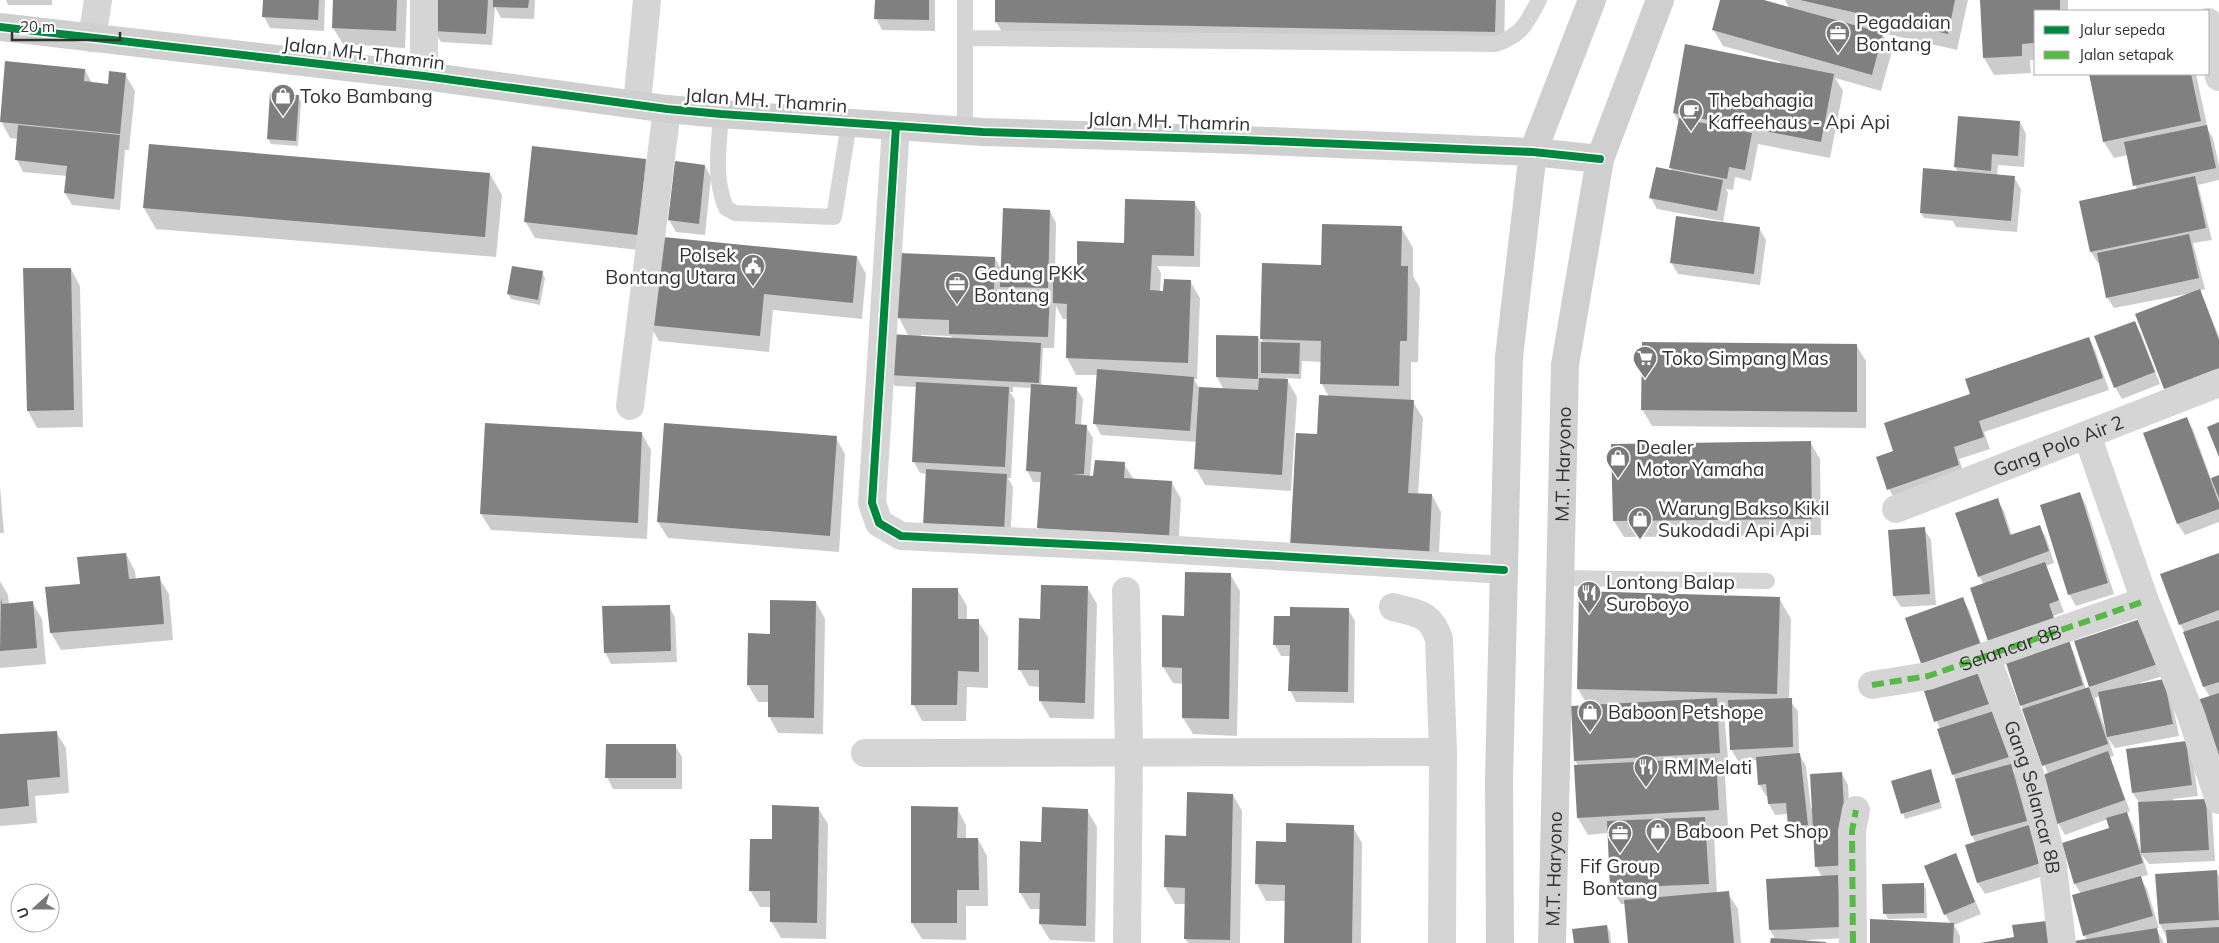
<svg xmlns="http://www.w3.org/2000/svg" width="2219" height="943" viewBox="0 0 2219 943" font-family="Mulish,sans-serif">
<rect width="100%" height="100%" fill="#fff"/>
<path fill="#0003" fill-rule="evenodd" d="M6,0h46v5h-44z
M264,0h61l-1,31 -54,-3 -6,-11z
M334,0h73l-2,48 -62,-4 -10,-16z
M436,0h99l-1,19 -33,-1 -6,-11 -3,38 -51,-3 -7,-11z
M876,0h59v31l-53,-1 -6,-12z
M996,0h509l-1,48 -498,-10 -10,-16z
M1721,0h38l31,9 -5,-9h183l-11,50 -75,-17 10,18 -11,40 -46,-13 8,13 -13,67 -72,-14 -7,37 -16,-4 -2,13 -7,-1 2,4 -5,30 36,5 7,12 -6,45 -82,-11 -7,-12 51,-41 -65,-12 -6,-11 22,-26 -2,-4 8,-45 -5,-10 106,-49 1,-2 -58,-16 -10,-17z
M1981,0h87v11h-33v49h-5l1,13 -37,2 -10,-17z
M85,70l7,13 17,2 16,-11 10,17 -6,59h-4l-5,60 -48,-5 -7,-12 2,-17 -44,-4 -6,-12 2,-21 -9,-1 -9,-17z
M2090,74h106l12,56 5,8 6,28v14l-21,5 14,55 -19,3 12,46 -6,2 6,11 14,35v45l-48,18 -6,-11 -29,-74 56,-22 -78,15 -7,-11 -7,-34h-2l-7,-11 46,-62 -9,-35 -14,3 -10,-16z
M298,96l3,6 -3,44 -27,-2 -3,-5z
M2020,122l6,12 -2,33 -26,-2 -1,11 17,1 7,12 -4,43 -61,-5 -3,-6 -29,-3 -3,-5 37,-41 -3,-5z
M646,160l9,17 -8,74 -112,-13 -10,-17z
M676,163l29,3 6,11 -6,58 -29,-3 -7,-12z
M490,174l12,21 -6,62 -340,-28 -12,-21z
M1195,203l6,11 -1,53 -43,-1 4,7 -1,19h4l26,-11 10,17 -3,81h-3l5,9 25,2 -7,-13 41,-40 4,7 1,-79 59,1 79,-39 12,21v28l7,12 -2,74h-7v39l2,1 10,16 -5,76 14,1 9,17 -3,61 -120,-137 11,-39 -7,-13v-22l-20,-1 -1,18 -15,-1 11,19 -6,94 -86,-6 -9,-16 1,-27 -96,-7 -6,-11 3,-49h-22l-9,-17 1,-39h-5l-7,-13 -2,42h-11l-2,38 35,2 7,11 -2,27 5,1 7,11 -3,39h5l29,-13 10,16 38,3 9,16 -3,54 -130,-9 -10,-17 3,-45h-8l-6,-12 5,-82 -19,-1v5h-3l5,8 -4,78h-3l5,9 -3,56 -83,-69 -7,-1 -6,-11 3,-75 -22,-1 -7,-11 21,-38 -10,-19 1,-63 95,3 7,13 48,-60 6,12 -1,48 23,1zM921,335l30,1 2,3 -32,-2z
M857,257l9,17 -4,45 -89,-9 -4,42 -110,-11 -10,-17z
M71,269l9,17 3,141 -46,1 -9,-17z
M542,272l3,6 -5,27 -29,-6 -3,-5z
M2134,322l7,12 19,50 -38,15 -7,-12z
M2089,338l6,12 14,40 -125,42 6,17 -31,10 6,18 -70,23 -6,-11 6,-37 76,-57z
M1856,345l10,16v67l-214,-2 -10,-17z
M2186,418l7,11 18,50 8,-3v46l-34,13 -7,-11z
M642,434l9,16 -4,89 -156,-9 -10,-16z
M836,438l9,16 -6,98 -171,-14 -10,-16z
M1810,442l10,17 1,76 -197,2 -10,-16z
M0,486l4,47h-4z
M2080,494l6,11 28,89 -38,12 -7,-12z
M1997,500l7,11 8,25 27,-10 7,11 8,26 -8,3 18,46 -11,4 6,17 -75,-48 -5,-9z
M1924,529l7,11 5,65 -35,2 -7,-11z
M126,554l9,17 1,9 23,-2 10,16 4,46 -112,10 -10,-17 -4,-45 34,-3z
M2219,554v216l-9,-73 -6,-10 -19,-54 -5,-9z
M1230,574l10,17 -3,145 -44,-2 -10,-16v-34l-10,-1 -10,-16 22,-50z
M0,581l8,14 1,9 23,-2 10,17 4,45 -46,4z
M1087,587l10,17 -3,115 -44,-1 -10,-17v-14l-11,-1 -9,-16 21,-50z
M957,589l10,17v15h11l10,16v51l-21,-1 -1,34h-44l-9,-17z
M1580,593l199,5 12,21 -2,81 9,11 1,43 7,12 5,43 31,-35 6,11 5,91 -15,1 6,11 3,50 -41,2v2l24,1h-58l4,-3 -6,-10 52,-53 -6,-11 -2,-30 -18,1 -6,-11 -2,-12 -13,1 -6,-11 -1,-8h-2l-7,-12 -1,-24 -20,1 -7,-12 -1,-35 -6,-1 5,56 -8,1 4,6 3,50 -18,1 4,8 3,59 11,-1 10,16 3,34h-112l-3,-39h-5l-10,-16 -3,-55 -20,2 -10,-17v-52l-3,-6 13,-54 -10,-17z
M1963,599l6,11 19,53 -82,-45z
M816,602l9,17 -2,115 -45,-1 -9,-17v-14h-11l-10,-17 23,-50z
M669,606l6,12 2,44 -66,2 -6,-12z
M1348,609l7,12 -1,82 -58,-1 -6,-12 1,-34h-10l-6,-11 16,-28z
M2142,620l21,56 -23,7v2l24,-5 6,12 9,44 -64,12 -7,-10 6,18 -4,1 20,54 -4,2 7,12 8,26 -1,-47 -7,-11 52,-51 7,12 6,42 -25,3 1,2 32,-1 6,11 3,50 -66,3 -7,-9 6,20 -8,2 7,12 12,39h-3l8,15h-89l12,-3 -3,-5 -3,-41 -6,-10 -12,-40 47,-15 -2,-10 -43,16 -7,-12 -10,-49 -27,-69 47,-64 6,12 12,36 5,-2 -15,-45zM2100,696l7,35h-1l-11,-33z
M1981,673l36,95 -5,1 5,8 30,98 -62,19 -7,-11 -11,-37 9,-3 -4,-7 -32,-107 -15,-37z
M56,732l10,16 3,45 -34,3 2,27 -37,3v-90z
M675,745l7,12v32h-69l-6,-12z
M1930,771l12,37 -37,11 -12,-37z
M1233,795l9,16 -2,132h-52l-3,-5 1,-34h-11l-10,-17 23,-50z
M818,808l10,16 -2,115 -45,-1 -10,-17 1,-14h-12l-10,-17 23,-50z
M957,808l9,17v14h12l9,17 1,50h-22v34l-44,-1 -10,-16z
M1087,810l10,17 -2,115 -45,-2 -10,-16 1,-15h-11l-10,-17 22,-49z
M1353,827l9,16 -1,100h-76l1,-42h-20l-9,-17 30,-41z
M1955,855l26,59 -27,11 6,11v7h-90l81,-19 -6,-10z
M2216,871l3,5v67h-50l-9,-19 -3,-49z
M1923,884l3,5 1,29 -39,1 -3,-6z
M1607,926l3,6 1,11h-36z"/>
<path fill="#808080" d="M263,0h56l-1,20 -56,-3z
M333,0h64l-1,31 -64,-3z
M434,0h54l-2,34 -53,-3z
M493,0h36l-1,8 -35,-1z
M875,0h54v20l-55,-1z
M995,0h501l-1,32 -500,-10z
M1720,0h44l119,33 -11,42 -160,-45z
M1800,0h155l-7,34z
M1980,0h80v11h-25v32l-13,1v12l-39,2z
M1685,44l149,30 -13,68 -148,-29z
M5,61l80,8 -1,12 24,3 1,-13 17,2 -6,61 -120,-12z
M2089,74h102l10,47 -98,21z
M270,93l29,2 -3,46 -29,-2z
M1958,116l62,5 -2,35 -26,-2 -1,17 -37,-4z
M1679,118l73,15 -7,37 -16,-3 -2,12 -58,-11z
M18,125l102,10 -6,64 -50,-6 3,-27 -52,-6z
M2207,125l9,43 -83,18 -9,-44z
M149,144l341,29 -5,64 -342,-29z
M532,146l114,13 -8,76 -114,-13z
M675,161l30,4 -6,59 -31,-4z
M1656,167l67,13 -6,31 -68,-13z
M1923,168l92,8 -4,45 -91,-8z
M2195,176l11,52 -116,24 -11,-51z
M1125,199l70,2 -1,55 -42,-1 -2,35 13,1 1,-12 27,1 -3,83 -122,-5 1,-54 -14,-1v-33l24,1v-30l47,2z
M1003,208l47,2 -2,78 -48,-1z
M1676,216l84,11 -6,47 -84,-11z
M1322,224l80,2 -1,40h7l-1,75h-7l-1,45 -79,-2 1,-43 -61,-2 2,-76 59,2z
M2189,234l10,44 -93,20 -9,-45z
M663,237l194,19 -4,47 -89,-9 -4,42 -112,-11z
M899,253l96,4 -1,33 56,2 -2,45 -99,-3v-14l-52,-2z
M512,266l31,5 -5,29 -31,-6z
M23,268h48l3,142 -47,1z
M2200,289l19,51v28l-55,21 -29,-75z
M2135,321l20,51 -41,16 -20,-52z
M889,334l152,9 -2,40 -152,-8z
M1216,335l42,1v43l-42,-2z
M2089,337l14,41 -124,43 5,16 -30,10 5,18 -72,25 -11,-33 17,-6 -9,-28 86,-29 -5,-15z
M1261,342l39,1 -1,31 -38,-1z
M1642,342l215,2v68l-216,-2z
M1097,369l97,8 -4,54 -97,-7z
M1259,378l29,1 -6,96 -88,-6 5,-82 59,3z
M916,382l93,5 -4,80 -93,-5z
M1031,384l46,3 -2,37 12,1 -3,49h-13l22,2 2,-16 30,2 -1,16 48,3 -3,56 -132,-9 4,-56 -15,-1z
M1319,395l95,5 -6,93 24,1 -3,63 -139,-9 6,-115 21,1z
M2187,417l32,86v6l-42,15 -34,-91z
M2219,422v35l-12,-30z
M485,423l157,9 -4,91 -158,-9z
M664,423l173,13 -7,100 -173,-14z
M1811,441l1,78 -199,2 -2,-77z
M926,469l81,5 -3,58 -81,-6z
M2219,475v23l-8,-20z
M2080,492l28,91 -40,12 -28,-90z
M1998,498l12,37 30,-10 9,26 -71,26 -23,-64z
M1925,527l5,67 -37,2 -5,-66z
M126,553l3,26 31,-3 4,48 -114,9 -5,-46 35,-3 -3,-27z
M2219,553v57l-40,15 -19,-51z
M2045,562l14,38 -10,4 8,23 -66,23 -21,-62z
M1185,572l46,1 -2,146 -47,-1v-50l-20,-1v-52l22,1z
M1041,585l47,1 -3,117 -46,-2v-31h-21l1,-52 21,1z
M912,588h46v31h21v53l-21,-1 -1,34h-46z
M1579,591l201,6 -3,97 -200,-5z
M1,597l1,7 31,-3 4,47 -37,3z
M1963,597l20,54 -59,21 -19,-54z
M770,600l46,1 -2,117 -46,-1v-32h-21l1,-52 22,1z
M670,605l1,46 -67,2 -2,-47z
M1290,607l59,1 -1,84 -60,-1 2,-46h-17l1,-29h16z
M2143,618l15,46 -69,23 -15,-46z
M2219,620v62l-16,5 -20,-55z
M2069,640l14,45 -63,21 -15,-46z
M1981,671l11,32 -58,19 -10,-31z
M2164,679l9,45 -66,13 -9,-45z
M2089,687l19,57 -66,22 -20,-57z
M2219,693v79l-22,-72z
M1717,698l3,55 -146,8 -3,-55z
M1792,698l1,49 -63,3 -2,-50z
M1997,710l15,46 -60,19 -15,-46z
M57,731l3,46 -33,3 2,26 -29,3v-75z
M2186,741l6,44 -60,8 -6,-44z
M606,744h70v34h-71z
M2108,751l17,49 -68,24 -17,-48z
M1800,753l8,72 -20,1 -2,-23 -18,1 -2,-20 -8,1 -2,-28z
M1716,758l3,52 -142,8 -3,-53z
M2011,764l16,57 -56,15 -16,-57z
M1931,769l9,33 -39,12 -10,-33z
M1842,772l5,93 -32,2 -5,-93z
M1187,792l46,2 -3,146 -46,-1 1,-51 -21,-1 1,-52 21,1z
M2206,799l3,51 -68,3 -3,-51z
M772,805l47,2 -2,116 -47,-1v-31h-21l1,-52h22z
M911,806l47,1 -1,31h21l1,52h-22v33h-46z
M1042,807l46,2 -2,117 -47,-2 1,-31h-21l1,-52 21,1z
M2127,812l16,51 -69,21 -12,-41 47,-15 -3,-10z
M1705,817l4,67 -99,4 -3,-67z
M1286,823l68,2 -2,118h-68l1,-58 -30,-1 1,-43 30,1z
M2029,825l12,38 -64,20 -12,-38z
M1956,853l19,49 -31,13 -20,-49z
M2217,870l2,50 -60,4 -4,-50z
M1838,875l3,52 -72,3 -3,-51z
M2141,876l12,40 -70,20 -11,-41z
M1924,883v30l-41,1 -1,-30z
M1729,891l5,52h-106l-4,-43z
M1870,919l84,4 -1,20h-83z
M2046,921l4,22h-70l34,-6 -2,-12z
M1607,925l2,18h-35l-2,-14z
M2219,927v16h-52l-1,-13z
M2157,928l3,15h-86v-2z
M1771,938l55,4v1h-56z"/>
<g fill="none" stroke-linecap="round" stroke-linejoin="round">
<path stroke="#d5d5d5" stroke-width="16" d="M965,38v-38
M721,114c-2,34 -8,62 5,94l9,5 99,4 15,-94
M965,131v-93l531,6c26,-9 30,-20 43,-44
M1560,578l207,3"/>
<g stroke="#d5d5d5" stroke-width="28">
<path d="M2208,22l11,55"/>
<path d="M92,38l6,-38"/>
<path d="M424,76v-76"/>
<path d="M637,104l10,-104"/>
<path d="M896,126l-24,377 7,20 22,13 229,11 374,23"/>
<path d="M630,406l37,-297"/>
<path d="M2087,435l58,166 46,114 28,85"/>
<path id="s1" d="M1896,509l323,-126"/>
<path d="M1126,591l3,162 -2,190"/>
<path d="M1393,607c25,7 37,5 46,32l4,113 -1,191"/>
<path id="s2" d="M1986,656l44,118 22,85 10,84"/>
<path id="s3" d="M1872,685l56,-9 217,-75"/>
<path d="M865,753l578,-1"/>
<path d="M1853,943l-1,-112 4,-21"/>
</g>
<g stroke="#cfcfcf" stroke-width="28">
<path d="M0,27l424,49 243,33 54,5 262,18 260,8 290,12 67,7"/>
<path d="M1500,943l-1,-163 10,-423 24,-205 59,-152"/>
<path id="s4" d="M1552,943l13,-578 35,-206 60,-159"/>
</g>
<path stroke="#58b947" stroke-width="6" stroke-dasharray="12 6" stroke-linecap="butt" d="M1872,685l56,-9 217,-75
M1853,943l-1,-112 4,-21"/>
<defs>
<path id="cycleway" d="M0,27l424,49 243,33 54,5 262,18 260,8 290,12 67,7
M896,126l-24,377 7,20 22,13 229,11 374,23"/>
</defs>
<use href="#cycleway" stroke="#fff" stroke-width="11"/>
<use href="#cycleway" stroke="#00873e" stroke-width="8"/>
</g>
<defs>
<symbol id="office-pin" viewBox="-11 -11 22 30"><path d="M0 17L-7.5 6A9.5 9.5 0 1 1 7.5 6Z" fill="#797979" stroke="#fff"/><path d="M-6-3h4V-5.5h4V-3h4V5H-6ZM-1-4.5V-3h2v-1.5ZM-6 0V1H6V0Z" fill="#fff"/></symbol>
<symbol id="shop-pin" viewBox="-11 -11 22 30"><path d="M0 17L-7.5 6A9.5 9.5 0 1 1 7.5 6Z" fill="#797979" stroke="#fff"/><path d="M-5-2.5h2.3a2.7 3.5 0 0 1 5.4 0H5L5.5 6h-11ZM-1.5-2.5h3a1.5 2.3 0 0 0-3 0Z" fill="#fff"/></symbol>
<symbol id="cafe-pin" viewBox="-11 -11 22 30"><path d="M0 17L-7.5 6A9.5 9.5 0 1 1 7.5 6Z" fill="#797979" stroke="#fff"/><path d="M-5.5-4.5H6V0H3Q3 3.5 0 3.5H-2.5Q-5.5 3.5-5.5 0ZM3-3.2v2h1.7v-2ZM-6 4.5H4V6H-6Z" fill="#fff"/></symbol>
<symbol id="civic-pin" viewBox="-11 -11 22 30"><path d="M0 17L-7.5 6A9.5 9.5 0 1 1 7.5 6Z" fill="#797979" stroke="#fff"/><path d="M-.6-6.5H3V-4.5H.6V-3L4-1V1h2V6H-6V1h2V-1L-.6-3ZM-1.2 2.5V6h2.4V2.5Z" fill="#fff"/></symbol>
<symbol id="supermarket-pin" viewBox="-11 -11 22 30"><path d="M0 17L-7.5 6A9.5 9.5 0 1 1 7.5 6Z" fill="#797979" stroke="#fff"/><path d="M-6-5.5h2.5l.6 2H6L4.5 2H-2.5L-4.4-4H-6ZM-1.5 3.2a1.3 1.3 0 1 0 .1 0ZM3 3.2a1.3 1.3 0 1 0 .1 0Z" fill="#fff"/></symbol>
<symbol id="restaurant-pin" viewBox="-11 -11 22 30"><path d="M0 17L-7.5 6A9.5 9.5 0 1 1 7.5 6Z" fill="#797979" stroke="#fff"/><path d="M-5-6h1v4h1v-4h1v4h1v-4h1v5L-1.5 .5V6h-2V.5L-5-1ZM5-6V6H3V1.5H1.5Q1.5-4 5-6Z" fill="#fff"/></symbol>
</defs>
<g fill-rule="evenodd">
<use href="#office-pin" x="1824" y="19" width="28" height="38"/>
<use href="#shop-pin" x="269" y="82" width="28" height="38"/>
<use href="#cafe-pin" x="1677" y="97" width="28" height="38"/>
<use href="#civic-pin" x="739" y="252" width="28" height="38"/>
<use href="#office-pin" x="943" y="270" width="28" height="38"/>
<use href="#supermarket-pin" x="1631" y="344" width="28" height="38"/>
<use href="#shop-pin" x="1604" y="444" width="28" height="38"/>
<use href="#shop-pin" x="1626" y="505" width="28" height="38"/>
<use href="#restaurant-pin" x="1575" y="579" width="28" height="38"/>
<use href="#shop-pin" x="1576" y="698" width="28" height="38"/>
<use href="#restaurant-pin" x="1632" y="753" width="28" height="38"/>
<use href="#shop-pin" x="1644" y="817" width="28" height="38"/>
<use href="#office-pin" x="1606" y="819" width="28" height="38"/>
</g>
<g text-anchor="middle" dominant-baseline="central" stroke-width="5" stroke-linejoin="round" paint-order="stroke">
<g font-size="19" fill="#313131" stroke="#fff" text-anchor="start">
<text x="1856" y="22">Pegadaian<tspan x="1856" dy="22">Bontang</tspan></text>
<text x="300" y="96">Toko Bambang</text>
<text x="1708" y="100">Thebahagia<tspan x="1708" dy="22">Kaffeehaus - Api Api</tspan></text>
<text x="736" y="255" text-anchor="end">Polsek<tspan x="736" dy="22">Bontang Utara</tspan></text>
<text x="974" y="273">Gedung PKK<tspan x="974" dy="22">Bontang</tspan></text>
<text x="1662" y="358">Toko Simpang Mas</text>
<text x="1636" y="447">Dealer<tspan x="1636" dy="22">Motor Yamaha</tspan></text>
<text x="1658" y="508">Warung Bakso Kikil<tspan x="1658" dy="22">Sukodadi Api Api</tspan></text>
<text x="1606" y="582">Lontong Balap<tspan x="1606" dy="22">Suroboyo</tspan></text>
<text x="1608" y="712">Baboon Petshope</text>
<text x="1664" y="767">RM Melati</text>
<text x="1676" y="831">Baboon Pet Shop</text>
<text x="1620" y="866" text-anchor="middle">Fif Group<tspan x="1620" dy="22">Bontang</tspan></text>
</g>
<g font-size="19" fill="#313131" stroke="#fff">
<text transform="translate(364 53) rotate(7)">Jalan MH. Thamrin</text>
<text transform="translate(766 100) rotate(4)">Jalan MH. Thamrin</text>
<text transform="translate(1169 121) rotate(2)">Jalan MH. Thamrin</text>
<text stroke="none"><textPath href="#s1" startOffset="174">Gang Polo Air 2</textPath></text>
<text stroke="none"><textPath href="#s4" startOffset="479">M.T. Haryono</textPath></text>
<text stroke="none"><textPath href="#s3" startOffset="144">Selancar 8B</textPath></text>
<text stroke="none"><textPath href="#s2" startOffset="149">Gang Selancar 8B</textPath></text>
<text stroke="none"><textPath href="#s4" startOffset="74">M.T. Haryono</textPath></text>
</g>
</g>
<rect x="2034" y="10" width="175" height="65" fill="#ffffff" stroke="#adadad"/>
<rect x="2044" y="26" width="25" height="8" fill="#00873e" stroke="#adadad"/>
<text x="2079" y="35" font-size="15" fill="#313131">Jalur sepeda</text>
<rect x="2044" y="51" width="25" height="8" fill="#58b947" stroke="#adadad"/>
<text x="2079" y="60" font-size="15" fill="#313131">Jalan setapak</text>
<g transform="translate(35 908) rotate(249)"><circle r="24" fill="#ffffff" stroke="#adadad"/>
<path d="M0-4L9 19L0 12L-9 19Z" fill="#797979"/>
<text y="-8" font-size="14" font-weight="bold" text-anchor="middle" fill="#313131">U</text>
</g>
<path d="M12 32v8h108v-8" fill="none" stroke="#313131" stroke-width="2.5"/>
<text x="20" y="32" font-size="15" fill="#313131" stroke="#ffffff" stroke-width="4" paint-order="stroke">20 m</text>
</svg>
